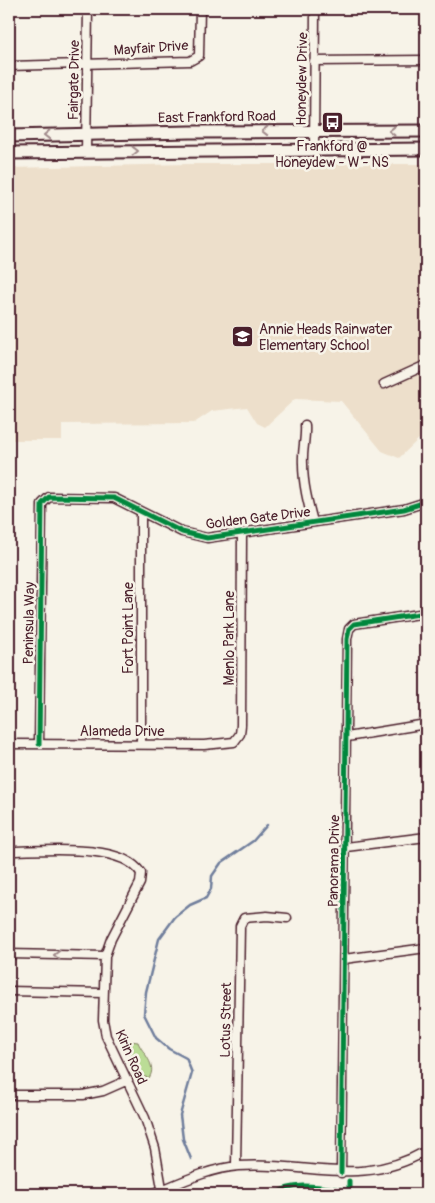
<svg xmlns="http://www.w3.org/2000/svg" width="435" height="1203" viewBox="0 0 435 1203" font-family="Pangolin,sans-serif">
<rect width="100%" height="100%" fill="#f7f3e8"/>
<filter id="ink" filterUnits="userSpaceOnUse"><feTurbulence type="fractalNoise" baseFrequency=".02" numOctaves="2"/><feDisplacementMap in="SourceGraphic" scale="10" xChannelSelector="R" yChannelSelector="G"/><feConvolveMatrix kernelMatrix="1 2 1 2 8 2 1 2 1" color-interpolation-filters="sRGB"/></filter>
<g filter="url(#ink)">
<path fill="#eddfcb" d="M189,164h237v268l-27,26 -17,-7 -41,-50 -46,-2 -30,28 -8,-4 -10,-16 -35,4 -18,12 -132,1v16h-53v-272z"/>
<path fill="#bbdc96" stroke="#827e60" d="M129,1041l9,1c4,11 20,23 11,36l-7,-2 -16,-28z"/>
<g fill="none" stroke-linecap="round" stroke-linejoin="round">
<path stroke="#707e9c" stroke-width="2.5" d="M191,1159l-8,-20 -3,-24 12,-42 -6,-15 -17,-9 -13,-11 -12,-24 2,-22 13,-53 16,-22 15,-12 16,-7 5,-9 1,-13 9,-13 32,-22 14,-16"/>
<defs>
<path id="minor" d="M314,61l112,-1
M9,66l181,-5 9,-5 1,-47
M314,149l1,-140
M86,152l2,-143
M384,384l42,-19
M305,425c1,13 -3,26 -2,39 0,20 5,39 10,58
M141,512v232
M347,737l79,-13
M9,744l195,1 30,-3 6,-8 1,-9 1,-192
M39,744l3,-240 7,-7 65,1 68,34 25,6 197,-29 22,-7
M346,847l80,-10
M9,851c33,0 112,-9 132,22l-1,10 -29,56 -6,17 -2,64 3,16 39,82 10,30 8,46
M9,954l96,2
M344,959l82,-11
M9,991l94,2
M9,1095h74l20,-4 25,-11
M236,1166l4,-240 4,-8 23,-2 20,2
M341,1173l6,-534 2,-10 5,-5 72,-11
M152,1194c27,-11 58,-26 87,-28 69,-5 121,23 187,-15"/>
<path id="secondary" d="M9,136l181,-4 236,-1
M9,153l417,-4"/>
</defs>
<use href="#minor" stroke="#4a1f2b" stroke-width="11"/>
<use href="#secondary" stroke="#4a1f2b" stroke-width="15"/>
<use href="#minor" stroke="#f7f3e8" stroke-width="8"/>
<use href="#secondary" stroke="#f7f3e8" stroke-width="11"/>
<defs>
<path id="cycleway" d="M39,744l3,-240 7,-7 65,1 68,34 25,6 197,-29 22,-7
M341,1173l6,-534 2,-10 5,-5 72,-11
M275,1194c21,-14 49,-6 74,-3v-10"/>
</defs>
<use href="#cycleway" stroke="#f7f3e8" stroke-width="8"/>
<use href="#cycleway" stroke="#00873e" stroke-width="5"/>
</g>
<defs><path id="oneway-chevron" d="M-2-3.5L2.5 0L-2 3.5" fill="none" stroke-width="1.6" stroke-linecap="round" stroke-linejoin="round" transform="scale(1.25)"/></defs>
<g stroke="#a0898a">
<use href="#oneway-chevron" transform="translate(265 131) rotate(180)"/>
<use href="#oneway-chevron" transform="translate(392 131) rotate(-180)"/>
<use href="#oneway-chevron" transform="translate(47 135) rotate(179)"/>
<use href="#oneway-chevron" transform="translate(135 151) rotate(-1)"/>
<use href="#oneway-chevron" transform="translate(57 955) rotate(-179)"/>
</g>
</g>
<defs>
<symbol id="bus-square" viewBox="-11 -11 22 22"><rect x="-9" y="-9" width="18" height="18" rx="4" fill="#4a1f2b" stroke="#f7f3e8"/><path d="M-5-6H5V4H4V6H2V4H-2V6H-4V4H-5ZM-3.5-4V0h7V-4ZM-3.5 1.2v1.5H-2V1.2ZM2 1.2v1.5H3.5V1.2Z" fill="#fff"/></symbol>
<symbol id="school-square" viewBox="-11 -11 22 22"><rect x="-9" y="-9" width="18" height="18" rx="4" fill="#4a1f2b" stroke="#f7f3e8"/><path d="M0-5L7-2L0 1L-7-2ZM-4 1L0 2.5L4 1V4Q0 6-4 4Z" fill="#fff"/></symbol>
</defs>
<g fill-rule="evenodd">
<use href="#bus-square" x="320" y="110" width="25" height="25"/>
<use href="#school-square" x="230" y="324" width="25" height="25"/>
</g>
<g text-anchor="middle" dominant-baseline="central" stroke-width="5" stroke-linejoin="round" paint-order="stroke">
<g font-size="14" fill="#4a1f2b" stroke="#f7f3e8">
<text transform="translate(151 48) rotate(-4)">Mayfair Drive</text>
<text transform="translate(302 79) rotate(-89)">Honeydew Drive</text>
<text transform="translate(74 80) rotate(-89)">Fairgate Drive</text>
<text transform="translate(217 117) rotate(-1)">East Frankford Road</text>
<text transform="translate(258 518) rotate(-7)">Golden Gate Drive</text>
<text transform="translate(29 623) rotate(-89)">Peninsula Way</text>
<text transform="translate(128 628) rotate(-90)">Fort Point Lane</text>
<text transform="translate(229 638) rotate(-90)">Menlo Park Lane</text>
<text x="122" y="731">Alameda Drive</text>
<text transform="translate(334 861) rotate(-89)">Panorama Drive</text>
<text transform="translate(226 1020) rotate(-89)">Lotus Street</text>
<text transform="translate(131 1057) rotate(66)">Kirin Road</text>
</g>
<g font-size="14" fill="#4a1f2b" stroke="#f7f3e8">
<text x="332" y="146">Frankford @<tspan x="332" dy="16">Honeydew - W - NS</tspan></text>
<text x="259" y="329" text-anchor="start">Annie Heads Rainwater<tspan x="259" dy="16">Elementary School</tspan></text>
</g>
</g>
<rect width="435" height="1203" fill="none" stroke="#f7f3e8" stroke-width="30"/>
<rect x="15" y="15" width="405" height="1173" fill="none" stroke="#4a1f2b" stroke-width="2" filter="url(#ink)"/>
</svg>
